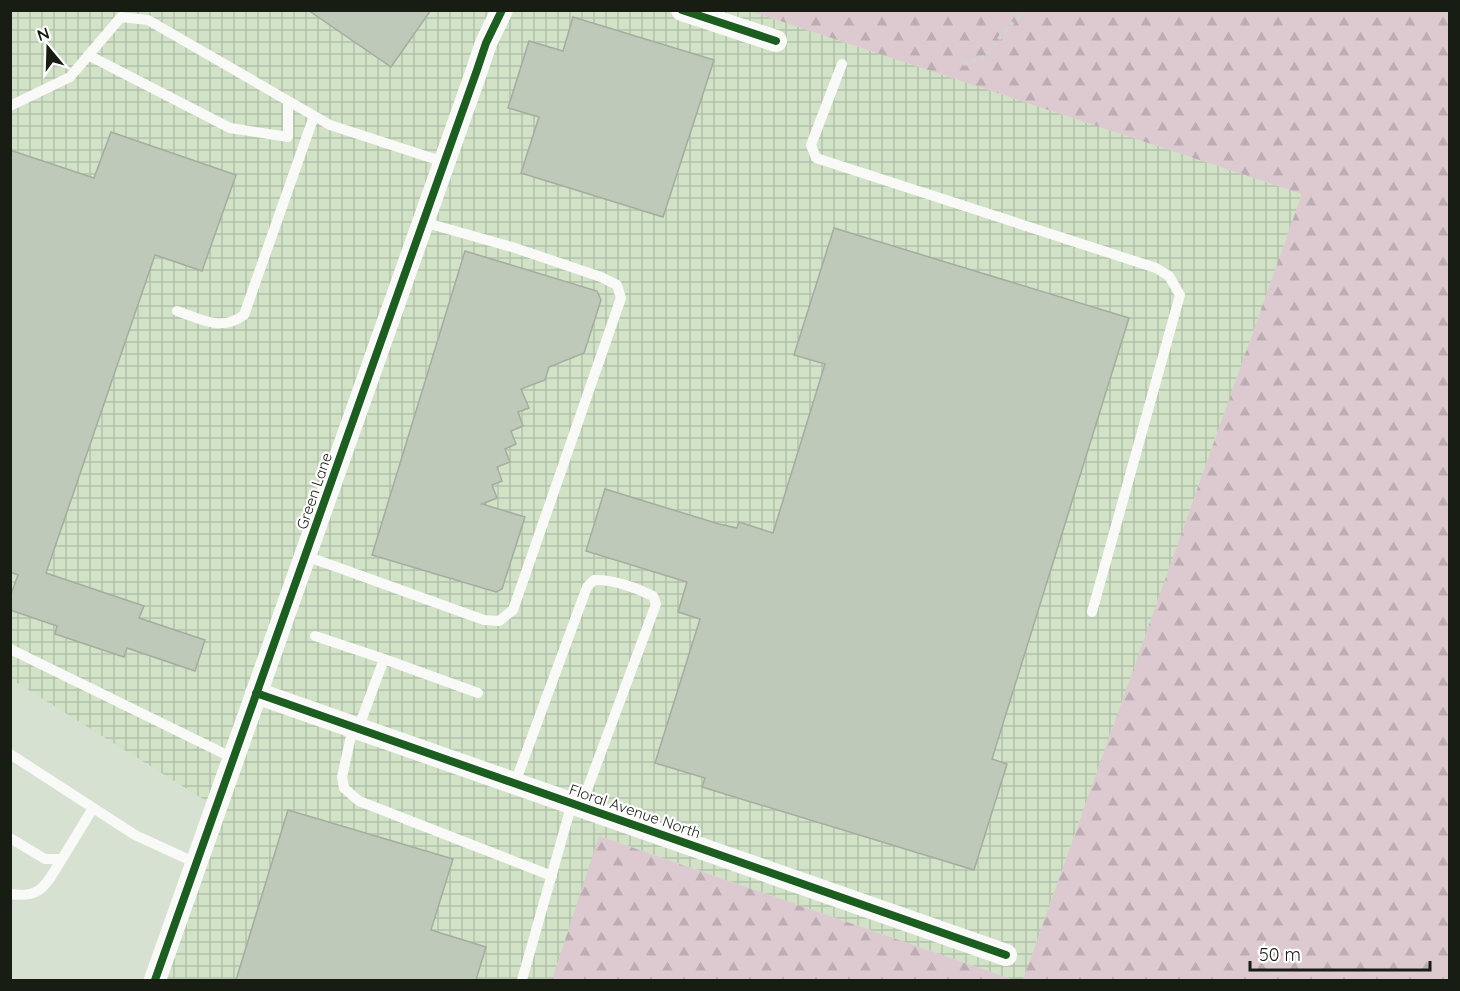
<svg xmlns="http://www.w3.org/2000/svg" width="1460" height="991" viewBox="0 0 1460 991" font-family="Quicksand,sans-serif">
<defs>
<pattern id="industrial-grid" width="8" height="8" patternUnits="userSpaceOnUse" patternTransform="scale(1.5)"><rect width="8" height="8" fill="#d1e2c7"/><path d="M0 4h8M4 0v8" fill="none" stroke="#b3c1aa"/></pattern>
<pattern id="forest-firs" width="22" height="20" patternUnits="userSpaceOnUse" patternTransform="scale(1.5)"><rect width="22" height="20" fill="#dccad0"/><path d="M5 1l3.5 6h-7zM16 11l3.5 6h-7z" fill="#bcadb2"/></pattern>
</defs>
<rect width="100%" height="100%" fill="#d7e1d1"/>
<path fill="url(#industrial-grid)" d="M10,11h740l552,183 -279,786h-9l-414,-144 -48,144h-386l53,-171 -208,-130z"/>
<path fill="url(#forest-firs)" d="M750,11h699v969h-426l279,-786z
M599,836l415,144h-462z"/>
<path fill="#bfc9b9" stroke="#a4ac9f" stroke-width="1.5" d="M308,10h123l-40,57z
M573,17l141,43 -51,157 -142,-44 18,-56 -31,-9 21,-67 34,10z
M111,132l125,43 -34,96 -47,-16 -109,318 98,33 -5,12 66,22 -10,31 -68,-23 -3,9 -69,-23 2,-8 -47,-16v-13l8,-22 -8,-3v-422l84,28z
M834,228l295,90 -137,441 15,5 -33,106 -272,-83 3,-9 -50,-15 45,-144 -22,-7 9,-30 -101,-31 19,-62 114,35 18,4 2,-6 34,11 52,-169 -31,-9z
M465,251l132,40 4,9 -17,53 -35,14 -4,13 -24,9 8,19 -11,4 5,14 -12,5 5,13 -11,5 5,13 -13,5 5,14 -10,4 5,13 -15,6 43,13 -23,72 -6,3 -124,-37z
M288,810l165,49 -22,71 55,17 -10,33h-240z"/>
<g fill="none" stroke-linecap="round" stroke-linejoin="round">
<path stroke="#d1d3cf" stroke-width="4" stroke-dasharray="4.5 4.5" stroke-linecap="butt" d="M963,64c28,-7 25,-11 41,-32 6,-7 14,-14 20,-22"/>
<path stroke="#f9faf8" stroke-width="10" d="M88,55l142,73 58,9v-36
M842,64l-31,81 5,13 340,110 13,8 11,19 -88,317
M10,106l60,-29 51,-60 27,3 182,105 114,37
M177,311c24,8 44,21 67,4l70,-199
M306,556l178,64 15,1 14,-11 108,-312 -4,-13 -16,-8 -89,-30 -89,-25
M315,636l69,23
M10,649l223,109
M353,727l-11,50 2,11 15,13 193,75
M358,729l26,-70 94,34
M10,754l125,81 61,28
M515,783l72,-196 7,-7c18,-1 43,8 59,16l3,8 -75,202
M10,838l35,21h17l31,-51
M10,894c33,5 36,-11 52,-35
M522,980l50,-177"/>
<path stroke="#f9faf8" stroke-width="22" d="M682,10l94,31
M256,693l750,262
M155,980l322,-910 9,-27 16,-33"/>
<defs>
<path id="cycleway" d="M682,10l94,31
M256,693l750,262
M155,980l322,-910 9,-27 16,-33"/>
</defs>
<use href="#cycleway" stroke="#fff" stroke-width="11"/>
<use href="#cycleway" stroke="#1b5e20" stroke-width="8"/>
</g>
<g text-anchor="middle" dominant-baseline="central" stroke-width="4.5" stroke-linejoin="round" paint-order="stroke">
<g font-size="15" fill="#171d13" stroke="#fff">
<text transform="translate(314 491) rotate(-71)">Green Lane</text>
<text transform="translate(635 811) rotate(19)">Floral Avenue North</text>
</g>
</g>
<rect width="1460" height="991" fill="none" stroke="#171d13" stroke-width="24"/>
<g transform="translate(48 48) rotate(341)" stroke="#ffffff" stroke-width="4.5" paint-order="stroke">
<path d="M0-4.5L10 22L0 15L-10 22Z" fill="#171d13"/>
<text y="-9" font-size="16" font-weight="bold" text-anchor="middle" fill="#171d13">N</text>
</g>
<path d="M1250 961v9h180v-9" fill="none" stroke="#171d13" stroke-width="3"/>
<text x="1259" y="961" font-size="18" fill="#171d13" stroke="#ffffff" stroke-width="4.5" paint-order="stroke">50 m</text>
</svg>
